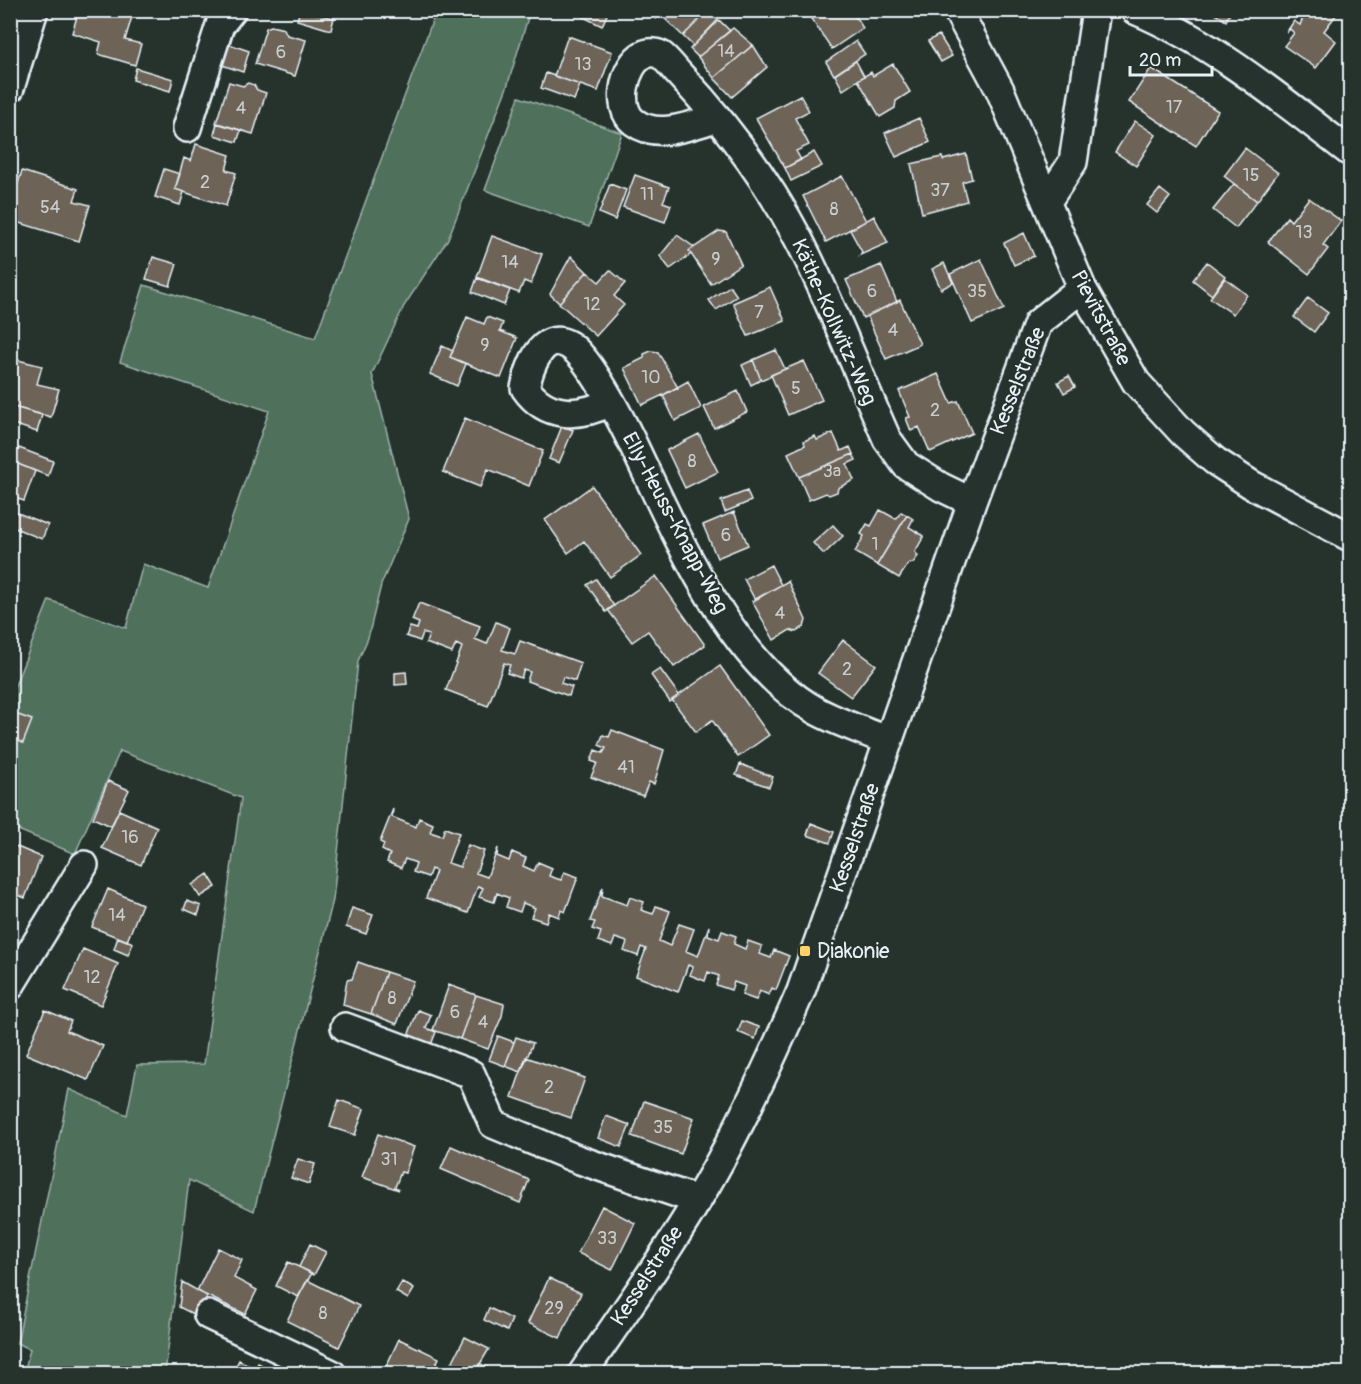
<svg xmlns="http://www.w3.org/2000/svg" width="1361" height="1384" viewBox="0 0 1361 1384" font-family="Pangolin,sans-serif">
<rect width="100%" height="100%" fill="#26332d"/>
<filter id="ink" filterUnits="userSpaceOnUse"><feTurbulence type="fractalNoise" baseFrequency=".0167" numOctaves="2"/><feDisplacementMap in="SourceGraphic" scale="12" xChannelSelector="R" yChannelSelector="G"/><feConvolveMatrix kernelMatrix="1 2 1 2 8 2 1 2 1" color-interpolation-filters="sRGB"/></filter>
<g filter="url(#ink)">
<path fill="#4f715c" stroke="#9cb1aa" stroke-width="1.5" d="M436,11h94l-23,76 -59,152 -44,67 -32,68 37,145 -28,66 -13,53 -10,23 -25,239 -79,311 -65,-31 -24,193h-141l6,-24 -13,-6 52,-254 58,26 10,-50 67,-1 37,-266 -121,-47 -45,103 -64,-27 -1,-129 39,-98 77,28 17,-64 65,24 61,-177 -149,-49 24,-77 171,53z
M519,97l103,36 -33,94 -104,-37z"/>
<path fill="#6d6357" stroke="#e8f1f8" stroke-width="1.5" d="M79,10h55l-9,30 16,4 -6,21 -37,-11 3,-12 -29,-9z
M300,10l34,8 -3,12 -34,-10z
M569,10h35l4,2 -6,14z
M647,10h60l1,1 -25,25 -23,-22 -4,5z
M811,10h40l12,18 -31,21 -25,-36z
M1209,10h23l-6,11z
M1306,10h24l6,5 -12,16 12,10 -20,27 -32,-22 10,-13 -4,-4 -4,4 8,-12 6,4z
M708,11l10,9 -25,26 -10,-10z
M719,20l11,11 -32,26 -8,-8z
M271,26l13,3 3,6 19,5 -11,36 -40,-12 11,-36z
M733,28l20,17 -39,33 -16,-21z
M939,35l13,21 -11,6 -13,-21z
M568,36l44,16 -14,39 -44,-15z
M856,41l9,13 -31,21 -8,-13z
M229,44l20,7 -6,21 -21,-7z
M753,45l14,22 -35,30 -18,-19z
M856,61l8,15 -21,14 -8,-15z
M893,64l17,28 -14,9 -1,7 -15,9 -22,-37 13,-8 2,4z
M136,68l37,11 -3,12 -37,-11z
M1151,68l67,43 -22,35 -67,-44z
M546,73l34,12 -6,15 -33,-12z
M229,82l14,4 5,-3 6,2 3,5 9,3 -13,41 -37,-11z
M800,95l9,16 -14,7 14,27 -13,6 5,9 -16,8 -29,-50z
M919,118l11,24 -34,15 -11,-24z
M1135,121l21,14 -20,31 -21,-14z
M217,123l24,7 -4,12 -23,-7z
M196,144l34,11 -4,15 10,3 -10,33 -51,-17 9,-31 7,3z
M1245,148l33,25 -21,28 -33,-25z
M814,152l8,14 -31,15 -6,-13z
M966,154l6,25 -10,3 5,19 -45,12 -11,-49 31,-7 1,3z
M164,169l16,5 -5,15 9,3 -4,13 -25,-8z
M22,171l56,18 -4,12 16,4 -11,36 -69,-21v-12z
M635,175l34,12 -6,15 8,3 -6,17 -42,-15z
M842,176l24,45 -40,21 -23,-46z
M610,184l16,6 -11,30 -16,-7z
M1234,184l23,17 -21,27 -23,-18z
M1160,189l10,8 -13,16 -10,-8z
M1309,198l32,23 -18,24 5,4 -19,25 -41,-32 19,-25 4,4z
M874,216l14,27 -28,12 2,-3 -12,-22z
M719,231l7,1 15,32 -30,20 -22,-33z
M1024,233l10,23 -20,9 -10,-22z
M677,235l17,12 -5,4 2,3 -21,15 -10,-13z
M492,236l50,18 -11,30 -7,-3 -5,12 -42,-16z
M571,256l16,16 -28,31 -9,-9z
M153,257l24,7 -7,22 -24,-7z
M981,259l23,50 -32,14 -22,-49z
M1207,262l18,14 -13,19 -19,-15z
M944,263l9,20 -12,6 -9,-20z
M881,265l16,37 -34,16 -17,-38z
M610,270l15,13 -11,13 10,9 -28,31 -37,-33 28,-31 12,10z
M477,278l33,12 -6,15 -32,-13z
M1225,278l22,17 -14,19 -23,-16z
M730,286l7,10 -21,14 -7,-10z
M770,287l15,34 -37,15 -15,-33z
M1308,298l20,15 -14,19 -20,-15z
M900,300l20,44 -34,15 -19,-43z
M467,317l17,7 3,-7 16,6 -3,8 17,7 -16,40 -51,-21z
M442,346l11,5 -3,6 16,7 -9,22 -27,-12z
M776,350l9,19 -24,11 -8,-20z
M651,351l7,1 20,36 -36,17 -18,-37 20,-10v-4z
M10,358l32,8 -5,18 22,5 -8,28 -41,-11z
M753,360l8,20 -10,5 -9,-20z
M804,361l18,39 -34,15 -17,-40z
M938,374l13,29 7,-2 14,32 -42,19 -11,-25 -8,4 -5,-13 4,-1 -11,-26z
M1069,376l6,11 -11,6 -6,-11z
M688,381l13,27 -26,13 -12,-26z
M738,391l9,21 -33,16 -10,-21z
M10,406l32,9 -5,17 -27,-9z
M465,418l78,33 -14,35 -41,-17 -8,18 -37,-15z
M562,426l11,4 -14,33 -10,-4z
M833,433l8,18 9,-4 3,7 -54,23 -11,-24 17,-8 -1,-4 11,-5 2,4z
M699,434l19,38 -33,16 -18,-38z
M19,448l34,13 -5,15 -35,-14z
M853,454l3,6 -9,4 7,16 -16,8 -1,4 -8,3 -3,-2 -17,7 -10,-23z
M13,462l22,9 -11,30 -14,-5v-29z
M592,486l49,69 -31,22 -26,-36 -16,12 -23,-33z
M747,491l4,10 -26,11 -4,-11z
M10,510l38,15 -6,14 -32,-13z
M880,510l16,9 5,-7 6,3 -30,50 -22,-13 9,-16 -3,-2 6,-10 4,2z
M734,512l14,33 -31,13 -14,-33z
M907,515l6,4 -4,8 15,9 -9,16 3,4 -5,7h-4l-10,15 -22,-13z
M833,525l10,11 -19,18 -11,-11z
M771,565l10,20 -26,15 -11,-21z
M656,576l49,69 -31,22 -26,-36 -16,11 -24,-32z
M596,579l18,27 -8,6 -19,-27z
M788,581l18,39 -2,7 -8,5 -6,-2 -16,10 -22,-39z
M419,603l61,23 -5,13 12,5 9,-22 14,6 -8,22 13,4 5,-13 61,22 -6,18 -12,-4 -2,6 11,4 -3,9 -42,-15 3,-9 -6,-2 -3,8 -14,-5 3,-8 -6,-2 -16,43 -42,-16 16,-43 -6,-3 -4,9 -26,-10 3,-8 -6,-2 -3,8 -14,-5 4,-9 7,2 2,-6 -7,-3z
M843,640l33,25 -25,32 -33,-24z
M720,666l49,69 -31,22 -26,-37 -16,12 -24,-32z
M660,669l19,26 -9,7 -19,-27z
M406,672l1,12 -12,1v-12z
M10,712l22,8 -9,23 -13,-5z
M612,730l52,20 -10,34 -5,-2 -6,14 -52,-19 6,-14 -6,-2 4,-11 8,3 3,-5 -7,-3 4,-10 6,2z
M740,764l33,13 -4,10 -33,-12z
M108,781l21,9 -18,36 -18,-8z
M393,809l-1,8 24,10 3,-9 14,6 -3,8 12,4 3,-8 14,5 -11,30 12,4 8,-22 16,6 -8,22 11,4 11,-29 -1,8 12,5 3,-9 14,6 -3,8 11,5 4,-9 14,6 -3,8 12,4 3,-8 14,5 -13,35 -4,-2 -2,7 -10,-4 -3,9 -15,-5 4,-9 -12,-5 -3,9 -14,-5 3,-9 -12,-5 -3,9 -15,-5 4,-9 -5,-2 -10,27 -42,-15 10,-27 -5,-2 -3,8 -15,-5 3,-9 -11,-4 -4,9 -14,-6 3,-8 -8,-4 2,-6 -4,-2z
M119,810l38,17 -16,38 -39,-17z
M811,823l23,9 -4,11 -23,-8z
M10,844l31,13 -16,41 -15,-6z
M208,874l8,13 -16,10 -8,-12z
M603,887l-1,9 25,9 3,-8 14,5 -3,8 12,4 3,-8 14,5 -11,30 11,5 9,-22 15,5 -8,22 12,5 11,-30 -1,9 11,4 3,-8 14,5 -2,8 11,5 3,-8 14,5 -2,8 11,4 3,-8 15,6 -13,34 -4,-2 -3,7 -9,-4 -4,9 -14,-5 3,-9 -11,-4 -3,8 -15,-5 3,-9 -11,-4 -3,9 -15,-6 3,-8 -5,-2 -10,27 -42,-16 10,-27 -5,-2 -3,9 -14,-5 3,-9 -12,-4 -3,8 -14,-5 3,-9 -9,-3 3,-7 -5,-1z
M108,889l34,15 -15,37 -35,-14z
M187,901l14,5 -3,9 -14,-6z
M352,908l21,7 -7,19 -20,-7z
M118,937l15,6 -5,12 -14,-6z
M83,949l35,15 -17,41 -36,-15z
M358,962l28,10 -15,42 -28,-9 4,-25 5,-1z
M386,972l27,9 -16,43 -26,-10z
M449,985l27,10 -16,44 -27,-9z
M476,995l28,9 -2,12 -14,33 -28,-10z
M45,1010l26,11 -4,10 36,15 -15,34 -62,-26z
M418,1010l13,5 -5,13 10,4 -7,18 -23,-9z
M742,1021l17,6 -4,12 -17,-7z
M498,1036l16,6 -9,24 -16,-6z
M516,1037l17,6 -12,29 -16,-6z
M526,1057l59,21 -14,40 -59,-21z
M339,1100l25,9 -9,26 -25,-8z
M644,1101l50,17 -13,36 -49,-18z
M606,1116l24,9 -9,22 -23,-9z
M378,1134l36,13 -9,26 -4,-1 -6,15 4,3 -37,-13z
M451,1146l78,34 -9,23 -79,-34z
M298,1159l17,5 -6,20 -18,-6z
M602,1206l33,17 -23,47 -34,-17z
M310,1244l16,8 -12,23 -15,-8z
M218,1248l24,12 -8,18 23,12 -12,24 -48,-23z
M288,1262l24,11 -14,24 -22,-11z
M549,1278l32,15 -21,45 -32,-15z
M307,1280l52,26 -20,41 -52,-26z
M182,1282l25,14 -10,20 -18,-9z
M402,1282l12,7 -6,10 -12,-7z
M489,1308l23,11 -5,12 -23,-11z
M465,1337l24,12 -15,25 -22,-11z
M399,1339l40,19 -8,16h-37l-9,-5z
M239,1360l11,6 -4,8h-14z
M258,1363l21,11h-26z
M479,1364h2l18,10h-25z"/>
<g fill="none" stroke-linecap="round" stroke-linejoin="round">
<defs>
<path id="street" d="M957,10l43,80 82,198 54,94 47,51 32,28 37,24 98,52
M1135,10c79,33 148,91 215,142
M10,88l24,-78
M716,118c-25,7 -58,22 -82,4 -19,-14 -10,-57 9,-67 5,-3 12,-3 18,0 6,4 13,14 18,19 46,49 89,107 120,166 33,63 59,134 88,199l19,26 35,22 31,15
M187,128l33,-103 12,-15
M1048,200l25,-38 23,-152
M610,402c-31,16 -64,16 -85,-14 4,-18 16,-59 44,-43 19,11 49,69 60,91 43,88 98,226 188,275 22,12 48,20 71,30
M10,986l74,-121
M345,1027l126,47 22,50 84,35 120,41
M208,1315l124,59
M582,1374c51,-74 104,-148 145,-226 27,-51 51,-104 74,-157l171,-489 66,-179 44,-35"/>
</defs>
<use href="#street" stroke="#e8f1f8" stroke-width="32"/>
<use href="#street" stroke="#26332d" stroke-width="27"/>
</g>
</g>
<rect fill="#ffd166" stroke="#26332d" stroke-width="2" x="799" y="945" width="12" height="12" rx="3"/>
<g text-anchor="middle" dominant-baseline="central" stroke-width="5" stroke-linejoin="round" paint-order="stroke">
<g font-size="18" fill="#c9ced0">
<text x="726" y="51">14</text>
<text x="281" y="52">6</text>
<text x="583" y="64">13</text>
<text x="1174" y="107">17</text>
<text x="241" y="108">4</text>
<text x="1251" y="175">15</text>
<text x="205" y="182">2</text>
<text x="940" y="190">37</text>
<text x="647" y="194">11</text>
<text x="50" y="207">54</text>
<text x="834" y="209">8</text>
<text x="1304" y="232">13</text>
<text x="716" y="259">9</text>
<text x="510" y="262">14</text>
<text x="872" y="291">6</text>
<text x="977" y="291">35</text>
<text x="592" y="304">12</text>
<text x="759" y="312">7</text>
<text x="893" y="330">4</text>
<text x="485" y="345">9</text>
<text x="651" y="377">10</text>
<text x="796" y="388">5</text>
<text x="935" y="410">2</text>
<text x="692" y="461">8</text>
<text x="832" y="471">3a</text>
<text x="726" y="535">6</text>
<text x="875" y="544">1</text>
<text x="780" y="613">4</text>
<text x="847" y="669">2</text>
<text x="626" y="767">41</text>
<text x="130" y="837">16</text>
<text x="117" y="915">14</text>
<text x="92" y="977">12</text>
<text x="392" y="998">8</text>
<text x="455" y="1012">6</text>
<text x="483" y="1022">4</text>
<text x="549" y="1087">2</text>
<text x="663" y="1127">35</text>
<text x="389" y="1159">31</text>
<text x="607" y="1238">33</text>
<text x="554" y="1308">29</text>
<text x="323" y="1313">8</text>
</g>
<g font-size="21" fill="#e8f1f8" stroke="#26332d">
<text transform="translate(1101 318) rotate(62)">Pievitstraße</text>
<text transform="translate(834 322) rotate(66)">Käthe-Kollwitz-Weg</text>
<text transform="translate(1018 381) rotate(-68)">Kesselstraße</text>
<text transform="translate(675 523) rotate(62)">Elly-Heuss-Knapp-Weg</text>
<text transform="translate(855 838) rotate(-71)">Kesselstraße</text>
<text transform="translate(647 1276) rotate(-57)">Kesselstraße</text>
</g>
<g font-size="21" fill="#e8f1f8" stroke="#26332d" text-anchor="start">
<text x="817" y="951">Diakonie</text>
</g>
</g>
<rect width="1361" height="1384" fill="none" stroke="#26332d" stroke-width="36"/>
<rect x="18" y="18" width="1325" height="1348" fill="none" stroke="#e8f1f8" stroke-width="2" filter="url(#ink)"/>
<path d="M1130 66v9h82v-9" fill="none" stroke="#e8f1f8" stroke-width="3"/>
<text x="1139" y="66" font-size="18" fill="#e8f1f8" stroke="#26332d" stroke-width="4.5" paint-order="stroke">20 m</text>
</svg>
